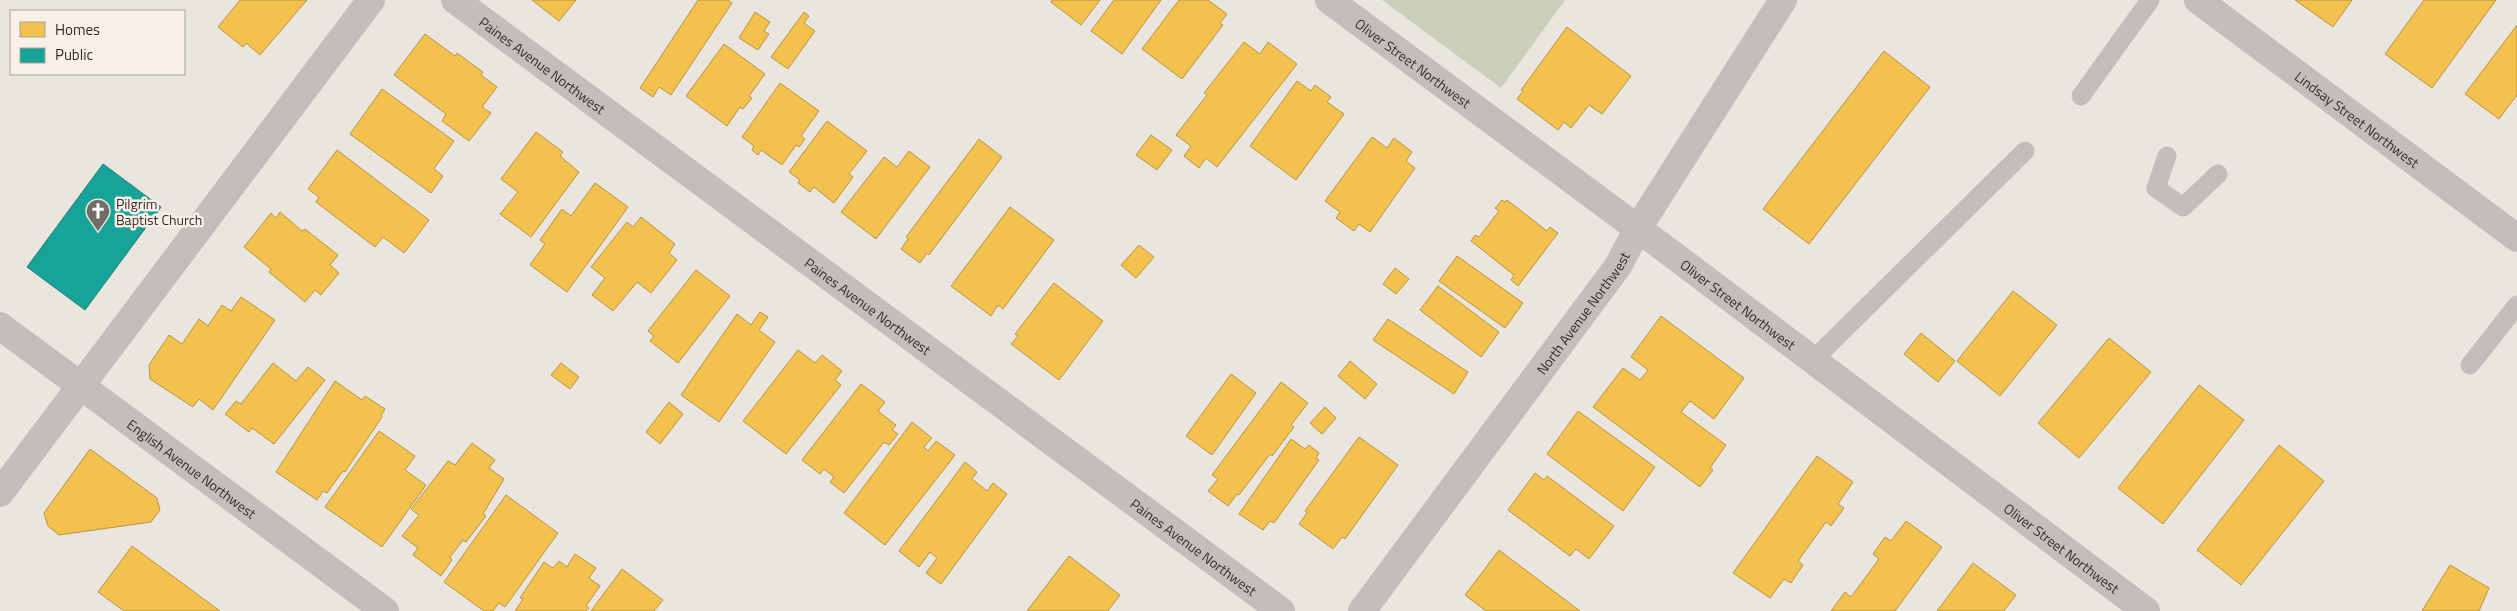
<svg xmlns="http://www.w3.org/2000/svg" width="2517" height="611" viewBox="0 0 2517 611" font-family="'Titillium Web',sans-serif">
<rect width="100%" height="100%" fill="#eae6df"/>
<path fill="#cacfba" d="M1382,0h183l-64,88z"/>
<path fill="#f2c14e" stroke="#b99442" d="M240,0h67l-47,55 -14,-12 -3,4 -25,-20z
M532,0h44l-17,21z
M698,0h30l4,3 -61,92 -12,-8 -6,10 -13,-9z
M1052,0h48l-19,25 -30,-23z
M1114,0h47l-39,54 -31,-23z
M1179,0h29l19,14 -7,9 3,2 -41,54 -40,-30z
M2295,0h57l-19,27z
M2424,0h72l-64,88 -47,-34z
M755,12l15,10 -6,9 5,3 -11,16 -19,-12z
M804,12l5,4 -5,7 11,8 -27,38 -17,-12z
M2517,25v70l-18,24 -34,-25z
M1567,27l64,49 -29,38 -13,-9 -18,23 -7,-6 -6,8 -41,-31 6,-8 -2,-1z
M425,34l30,22 2,-3 26,19 -2,3 16,12 -15,20 9,6 -22,28 -27,-20 4,-7 -52,-39z
M1244,42l16,12 8,-12 29,22 -80,103 -11,-9 -7,10 -15,-12 7,-10 -15,-11 31,-40 -3,-2z
M724,44l41,30 -16,22 3,2 -9,11 -3,-2 -13,19 -41,-30z
M1884,51l46,36 -121,157 -46,-35z
M1297,81l14,10 4,-6 16,12 -4,5 17,12 -48,66 -46,-34z
M780,83l39,28 -18,25 4,3 -6,8 -3,-2 -14,20 -21,-15 -3,5 -6,-5 2,-4 -12,-9z
M382,89l72,52 -20,28 9,7 -12,17 -81,-59z
M827,121l40,30 -18,23 4,3 -19,26 -20,-16 -4,5 -12,-9 2,-3 -11,-8z
M536,132l27,20 -3,4 19,16 -48,65 -31,-23 18,-22 -17,-13z
M1151,135l21,15 -15,20 -21,-15z
M1372,137l15,11 7,-10 18,14 -6,9 9,7 -45,64 -11,-8 -5,7 -18,-13 4,-6 -15,-11z
M979,139l23,18 -73,98 -2,-2 -7,10 -19,-14 7,-10 -2,-2z
M337,150l92,70 -25,33 -21,-16 -8,10 -59,-45 3,-5 -11,-8z
M909,151l21,16 -54,72 -35,-27 43,-55 13,10z
M595,183l33,24 -61,85 -37,-27 15,-21 -5,-4 22,-31 9,7z
M1502,200l3,2 2,-2 40,31 3,-4 8,6 -40,53 -7,-6 3,-5 -43,-34 4,-6 4,2 20,-26 -4,-3z
M1010,207l44,33 -51,69 -5,-4 -7,11 -40,-30z
M280,212l22,19 3,-2 33,26 -8,10 9,8 -18,22 -6,-5 -10,12 -36,-30 2,-3 -27,-22 27,-34 5,5z
M641,217l34,27 -6,9 8,7 -26,33 -14,-11 -24,29 -21,-16 13,-17 -14,-11 36,-45 6,5z
M1139,245l15,12 -18,21 -15,-13z
M1457,256l66,47 -18,25 -66,-47z
M1395,268l14,11 -13,15 -13,-10z
M696,270l34,26 -52,67 -28,-22 4,-5 -6,-5z
M1054,283l49,38 -44,59 -48,-36 7,-8 -3,-2z
M1438,286l61,46 -18,25 -61,-47z
M2013,291l44,34 -57,71 -43,-35z
M241,297l34,23 -62,90 -14,-11 -6,8 -43,-28 -1,-14 20,-30 13,9 17,-25 9,7 14,-21 9,6z
M760,312l8,5 -9,13 16,12 -56,80 -38,-27 56,-81 14,11z
M1661,316l83,62 -30,41 -24,-18 -9,11 45,33 -16,23 3,2 -13,17 -107,-80 30,-39 17,12 8,-10 -17,-13z
M1388,319l80,53 -14,22 -81,-54z
M1921,333l34,28 -17,21 -34,-28z
M2109,338l42,34 -72,86 -41,-35z
M798,350l17,13 7,-8 20,16 -7,9 6,5 -55,69 -43,-33z
M1350,361l27,23 -12,15 -27,-23z
M273,363l23,18 12,-14 17,13 -51,64 -22,-16 -3,4 -24,-18 11,-13 5,3z
M561,363l18,14 -9,12 -19,-14z
M1231,374l25,19 -44,62 -26,-19z
M335,381l27,19 3,-4 20,13 -4,7 1,1 -37,55 -2,-1 -16,22 -4,-2 -6,9 -41,-28z
M1281,382l27,21 -17,22 3,2 -22,29 -2,-2 -31,41 -2,-1 -9,12 -20,-15 10,-12 -6,-4z
M861,384l24,18 -7,9 18,14 -4,5 6,4 -9,11 -5,-3 -40,51 -14,-11 4,-5 -10,-8 -4,5 -18,-14z
M2199,385l45,35 -81,104 -45,-36z
M669,402l14,12 -23,30 -14,-12z
M1325,407l11,11 -14,16 -12,-11z
M1578,411l77,56 -32,44 -76,-57z
M912,422l20,16 -8,9 4,4 8,-10 19,14 -70,90 -41,-32z
M379,431l36,25 -10,14 21,15 -44,62 -57,-40z
M1359,437l39,28 -53,74 -3,-2 -9,12 -34,-25 8,-11 -2,-2z
M1291,439l14,10 4,-4 10,8 -3,5 3,2 -45,63 -4,-2 -7,9 -24,-16z
M472,443l23,17 -6,8 15,11 -21,35 3,2 -20,26 -3,-2 -13,17 2,3 -11,16 -28,-21 5,-7 -16,-12 17,-21 -8,-6 37,-48 7,4z
M2279,445l45,36 -83,104 -44,-35z
M90,449l67,49 3,12 -9,12 -92,13 -11,-9 -4,-13z
M1817,456l36,26 -15,22 6,4 -13,18 -5,-4 -28,39 5,4 -12,18 -7,-4 -14,19 -37,-25z
M965,462l12,10 -5,7 15,12 6,-8 14,11 -66,90 -15,-11 11,-15 -7,-6 -11,15 -20,-16z
M1535,473l9,7 3,-4 67,50 -25,33 -13,-10 -6,7 -62,-46z
M506,495l52,38 -53,74 -6,-4 -6,8h-9l-40,-29z
M1906,521l36,26 -47,64h-64l14,-19 6,5 28,-38 -6,-5 12,-17 6,4z
M132,546l88,65h-96l-26,-19z
M1499,550l81,61h-94l-21,-16z
M575,554l21,14 -7,10 11,8 -14,20 3,2 -3,3h-71l8,-12 -3,-1 24,-36 9,6 6,-7 8,6z
M1069,556l51,39 -12,16h-81z
M1973,563l43,32 -12,16h-67z
M2450,565l39,23 -10,23h-57z
M622,569l41,31 -9,11h-63z"/>
<path fill="#17a398" stroke="#1f7f76" d="M103,164l58,43 -76,103 -58,-43z"/>
<g fill="none" stroke-linecap="round" stroke-linejoin="round">
<path stroke="#c3beb9" stroke-width="19" d="M2081,96l69,-96
M2167,156l-11,32 27,19 35,-33
M1813,360l212,-209
M2470,365l47,-60"/>
<g stroke="#c3beb9" stroke-width="28">
<path id="s1" d="M455,0l826,611"/>
<path id="s2" d="M1329,0l339,251 478,360"/>
<path id="s3" d="M2198,0l319,238"/>
<path id="s4" d="M0,326l385,285"/>
<path d="M0,493l371,-493"/>
<path id="s5" d="M1362,611l256,-345 20,-38 145,-228"/>
</g>
</g>
<defs>
<symbol id="church-pin" viewBox="-11 -11 22 30"><path d="M0 17L-7.5 6A9.5 9.5 0 1 1 7.5 6Z" fill="#736d67" stroke="#f7f0e6"/><path d="M-1.2-6h2.4v3.5h3.3v2.4h-3.3V6h-2.4V-.1h-3.3v-2.4h3.3Z" fill="#fff"/></symbol>
</defs>
<g fill-rule="evenodd">
<use href="#church-pin" x="84" y="197" width="28" height="38"/>
</g>
<g text-anchor="middle" dominant-baseline="central" stroke-width="5" stroke-linejoin="round" paint-order="stroke">
<g font-size="14" fill="#332c27" stroke="#f7f0e6">
<text stroke="none"><textPath href="#s2" startOffset="105">Oliver Street Northwest</textPath></text>
<text stroke="none"><textPath href="#s1" startOffset="109">Paines Avenue Northwest</textPath></text>
<text stroke="none"><textPath href="#s3" startOffset="199">Lindsay Street Northwest</textPath></text>
<text stroke="none"><textPath href="#s2" startOffset="510">Oliver Street Northwest</textPath></text>
<text stroke="none"><textPath href="#s1" startOffset="514">Paines Avenue Northwest</textPath></text>
<text stroke="none"><textPath href="#s5" startOffset="371">North Avenue Northwest</textPath></text>
<text stroke="none"><textPath href="#s4" startOffset="239">English Avenue Northwest</textPath></text>
<text stroke="none"><textPath href="#s1" startOffset="919">Paines Avenue Northwest</textPath></text>
<text stroke="none"><textPath href="#s2" startOffset="915">Oliver Street Northwest</textPath></text>
</g>
<g font-size="14" fill="#332c27" stroke="#f7f0e6" text-anchor="start">
<text x="116" y="203">Pilgrim<tspan x="116" dy="16">Baptist Church</tspan></text>
</g>
</g>
<rect x="10" y="10" width="175" height="65" fill="#f7f0e6" stroke="#a9a29a"/>
<rect x="20" y="22" width="25" height="15" fill="#f2c14e" stroke="#a9a29a"/>
<text x="55" y="35" font-size="15" fill="#332c27">Homes</text>
<rect x="20" y="48" width="25" height="15" fill="#17a398" stroke="#a9a29a"/>
<text x="55" y="60" font-size="15" fill="#332c27">Public</text>
</svg>
